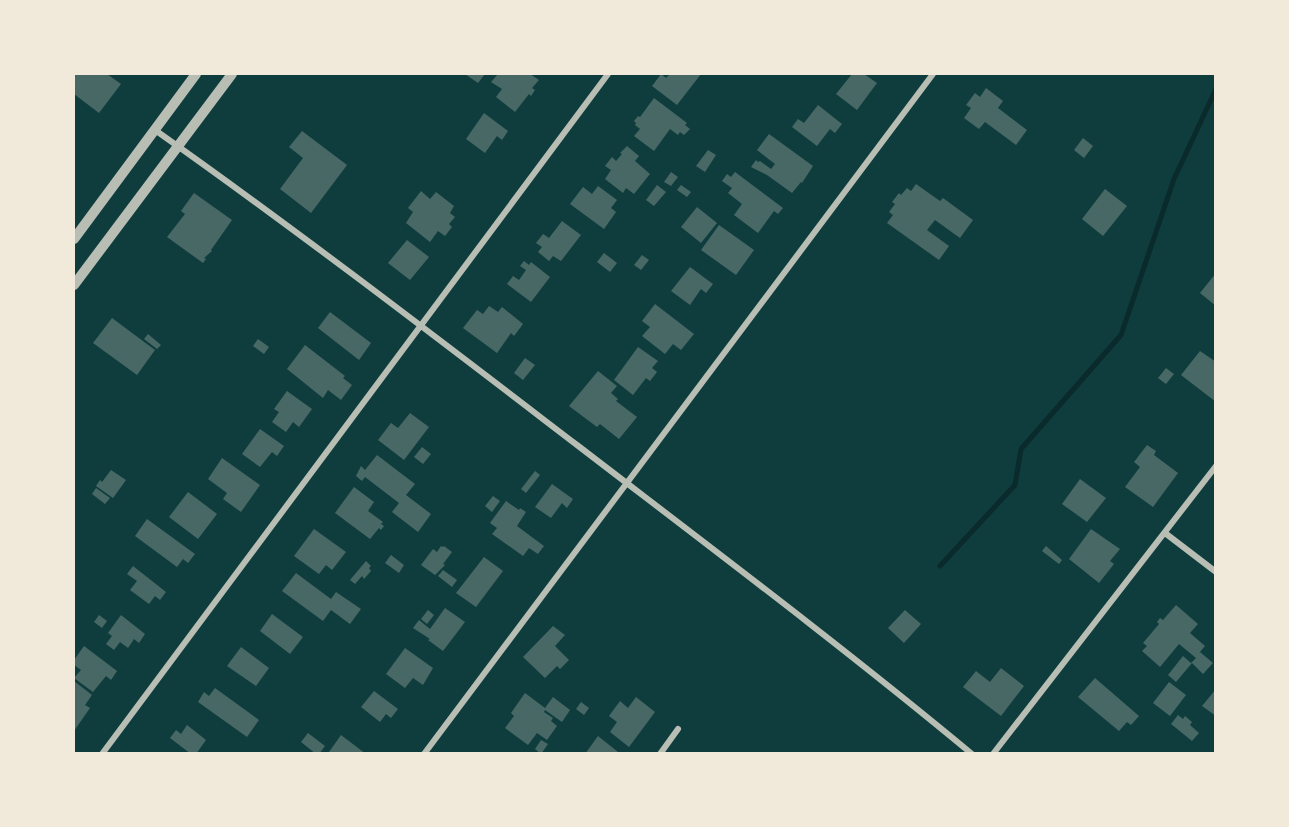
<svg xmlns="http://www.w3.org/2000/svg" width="1289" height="827" viewBox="0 0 1289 827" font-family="'PT Sans Narrow',sans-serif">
<rect width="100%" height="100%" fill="#0f3d3e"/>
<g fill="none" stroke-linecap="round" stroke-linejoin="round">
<path stroke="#0a2a2b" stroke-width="5" d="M940,566l75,-81 6,-36 100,-114 53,-156 42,-90"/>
</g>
<path fill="#486865" d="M74,74h33l14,10 -22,29 -25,-19z
M465,74h20l-7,9z
M498,74h32l9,6 -7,8 3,2 -4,6 -2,-2 -14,18 -19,-15 6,-8 -11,-7z
M661,74l5,4 4,-4h31l-24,31 -25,-19z
M852,74h12l13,9 -20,27 -21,-16z
M986,88l17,13 -5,7 29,22 -11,15 -31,-23 -6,7 -15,-11 7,-10 -5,-3 9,-12 5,4z
M654,98l33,25 -2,2 5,4 -6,6 -4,-3 -2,3 -8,-6 -16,22 -20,-15 6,-7 -5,-4 1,-2 -2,-2 4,-5 2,1z
M818,105l24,19 -7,9 -5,-4 -13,17 -25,-19 6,-8 6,4z
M484,113l24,18 -6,9 -5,-4 -12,17 -19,-14z
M302,131l45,34 -36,48 -31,-24 23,-31 -14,-11z
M769,134l44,32 -11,17 -1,-1 -9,11 -25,-18 -16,-8 5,-7 2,2 2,-1 11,8 4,-5 -18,-14z
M1083,138l10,8 -9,12 -10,-8z
M627,146l12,10 -4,5 15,13 -16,20 -8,-6 -3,5 -18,-14 6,-9 -6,-4 7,-9 4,4 6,-7 -2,-1z
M708,150l8,5 -11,17 -9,-6z
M671,172l7,5 -7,9 -7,-4z
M735,172l48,36 -5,6 -4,-3 -16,22 -24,-18 8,-11 -14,-11 4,-5 -10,-7 5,-7 4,3z
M916,184l24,17 3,-3 30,22 -13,18 -25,-18 -8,10 22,16 -10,14 -52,-37 6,-8 -4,-3 6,-8 -3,-2 7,-9 2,2 6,-7 4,3z
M657,185l9,7 -12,14 -8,-6z
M681,185l10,7 -4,5 -10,-7z
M598,186l19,14 -6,8 5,4 -12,17 -34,-25 13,-17 9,7z
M1105,189l22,17 -24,30 -21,-17z
M421,191l9,8 6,-7 18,14 -4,7 5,4 -6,7 3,3 -7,9 -7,-5 -8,11 -24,-19 7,-11 -5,-4z
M194,193l38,27 -21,30 1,1 -8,7 2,1 -3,4 -36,-26 18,-23 -4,-3z
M697,207l20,16 -16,20 -20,-16z
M562,221l19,14 -20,26 -8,-5 -4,5 -11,-9 4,-5 -6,-4 7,-9 6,4z
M719,225l35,25 -18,25 -35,-25z
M407,240l22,17 -19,23 -22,-17z
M604,253l13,10 -7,9 -13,-10z
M642,255l7,5 -8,10 -7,-5z
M524,261l5,4 2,-3 19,15 -19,25 -24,-18 6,-8 6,4 7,-10 -6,-4z
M690,267l23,17 -7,9 -5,-4 -11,16 -19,-14z
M1216,273v33l-16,-13z
M655,304l39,30 -13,16 -8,-6 -8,10 -23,-18 8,-9 -8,-6z
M489,306l9,6 4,-5 21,17 -9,12 -3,-3 -14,20 -34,-25 14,-18 6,4z
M330,312l41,31 -12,17 -41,-32z
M112,318l43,32 -18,25 -44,-32z
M148,334l13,11 -4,4 -13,-10z
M258,339l11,8 -5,7 -11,-8z
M305,345l40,31 -2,2 9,7 -11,15 -13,-10 -5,8 -36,-29z
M638,347l20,14 -6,7 5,4 -7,9 -4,-3 -13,17 -19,-15z
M1200,351l16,11v40l-35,-27z
M525,358l10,7 -12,15 -9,-7z
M1166,368l8,6 -8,10 -8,-6z
M598,371l19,15 -6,7 7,6 -2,2 21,16 -18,22 -19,-15 -3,3 -28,-21z
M287,391l25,18 -13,18 -6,-5 -7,10 -14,-10 7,-10 -5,-3z
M410,413l19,14 -25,33 -26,-20 13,-17 7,5z
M260,429l24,17 -7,10 -5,-4 -12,15 -18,-13z
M1147,445l9,6 -2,4 24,18 -25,34 -28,-20 15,-20 -6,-5z
M422,447l9,7 -8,10 -9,-7z
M377,455l38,29 -9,11 25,19 -13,18 -26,-20 7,-9 -34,-26 -3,4 -6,-5 5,-10 4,4z
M222,458l38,27 -19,27 -18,-13 4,-6 -19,-14z
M111,470l15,10 -13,18 -17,-12 4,-6 2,2z
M535,471l5,4 -14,18 -5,-4z
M1080,479l26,19 -19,24 -25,-18z
M552,484l21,15 -6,9 -5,-5 -11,15 -16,-11z
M354,487l20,15 -6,9 15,11 -2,2 3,2 -3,4 -2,-2 -9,11 -35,-26z
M96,488l14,10 -5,6 -13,-10z
M188,492l29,22 -19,25 -29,-22z
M493,496l7,5 -8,11 -7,-6z
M506,501l13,9 1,-2 6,4 -9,14 27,20 -6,8 -9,-6 -6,8 -31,-22 5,-6 -7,-5z
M147,519l48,35 -7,9 -5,-4 -6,8 -42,-31z
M314,529l32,23 -14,18 -6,-5 -7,9 -25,-18z
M1091,529l29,20 -10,12 4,3 -15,19 -30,-24z
M441,546l2,1 1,-1 8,6 -9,12 2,1 -10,10 -14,-10 12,-16 4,3z
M1046,546l16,14 -3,4 -17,-13z
M391,555l13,10 -5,8 -14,-10z
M484,557l19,14 -27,36 -20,-14z
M366,561l5,5 -2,2 2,3 -7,8 -2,-3 -7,8 -5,-4z
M133,566l33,26 -6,8 -5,-4 -6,8 -19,-14 7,-9 -10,-7z
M443,570l14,10 -5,7 -14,-11z
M296,573l35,26 5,-7 25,17 -11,15 -19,-14 -8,11 -41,-30z
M1176,605l22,19 -8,9 15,13 -5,6 13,11 -10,11 -11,-11 -16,19 -8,-7 15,-19 8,7 5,-5 -17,-14 -19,23 -18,-16 5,-5 -4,-3 16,-19 -2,-2 3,-4 3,2z
M445,608l20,14 -22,29 -15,-11 2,-1 -17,-11 6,-8 11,9z
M428,610l6,5 -7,9 -6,-5z
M905,610l16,14 -17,19 -16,-15z
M272,614l31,23 -13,17 -30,-23z
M99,615l8,6 -5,7 -8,-6z
M121,615l24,19 -6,9 -5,-4 -6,9 -8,-6 -6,8 -8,-6 6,-8 -4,-3z
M553,626l12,9 -10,11 14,14 -9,9 -3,-3 -12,12 -22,-21z
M84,646l33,25 -6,9 -5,-4 -13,16 -19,-14 7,-8 -7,-5v-5z
M241,647l28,21 -13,18 -29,-20z
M405,648l28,20 -10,17 -10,-7 -8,10 -19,-14z
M1001,668l23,18 -23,30 -38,-29 13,-16 14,11z
M1095,678l44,38 -8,9 -4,-3 -8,9 -41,-34z
M74,681l18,14 -7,10 5,3 -16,23z
M1169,682l17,13 -16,21 -17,-13z
M215,688l44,32 -12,17 -49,-35 6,-10 5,4z
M1216,689v27l-14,-10z
M374,691l24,18 -7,9 -5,-4 -6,8 -19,-15z
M525,693l20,15 8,-11 17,13 -8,12 -17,-12 -1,2 9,6 -2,3 6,5 -10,14 -10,-7 -9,12 -23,-17 9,-12 -3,-3z
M636,697l19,15 -26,35 -19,-15 7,-10 -8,-6 11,-15 8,7z
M581,702l8,6 -5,7 -8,-6z
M1178,715l5,4 2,-3 7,6 -2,3 9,8 -7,8 -21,-17z
M187,725l19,15 -10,14h-5l-21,-16 6,-8 5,4z
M308,733l17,13 -6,8h-3l-15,-12z
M341,735l25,19h-35l-2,-2z
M598,736l20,16 -1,2h-32z
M541,740l7,4 -7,10 -6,-5z"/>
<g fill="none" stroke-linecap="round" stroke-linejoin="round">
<path stroke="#b8beb3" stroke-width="6" d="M155,130c143,101 282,208 422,315 133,102 266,202 395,309
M1165,533l51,39
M102,754l506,-680
M424,754l509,-680
M660,754l18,-25
M993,754l223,-288"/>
<path stroke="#b8beb3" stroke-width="10" d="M74,239l122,-165
M74,285l158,-211"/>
</g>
<rect width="1289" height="827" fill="none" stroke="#f1e9da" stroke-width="150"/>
</svg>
